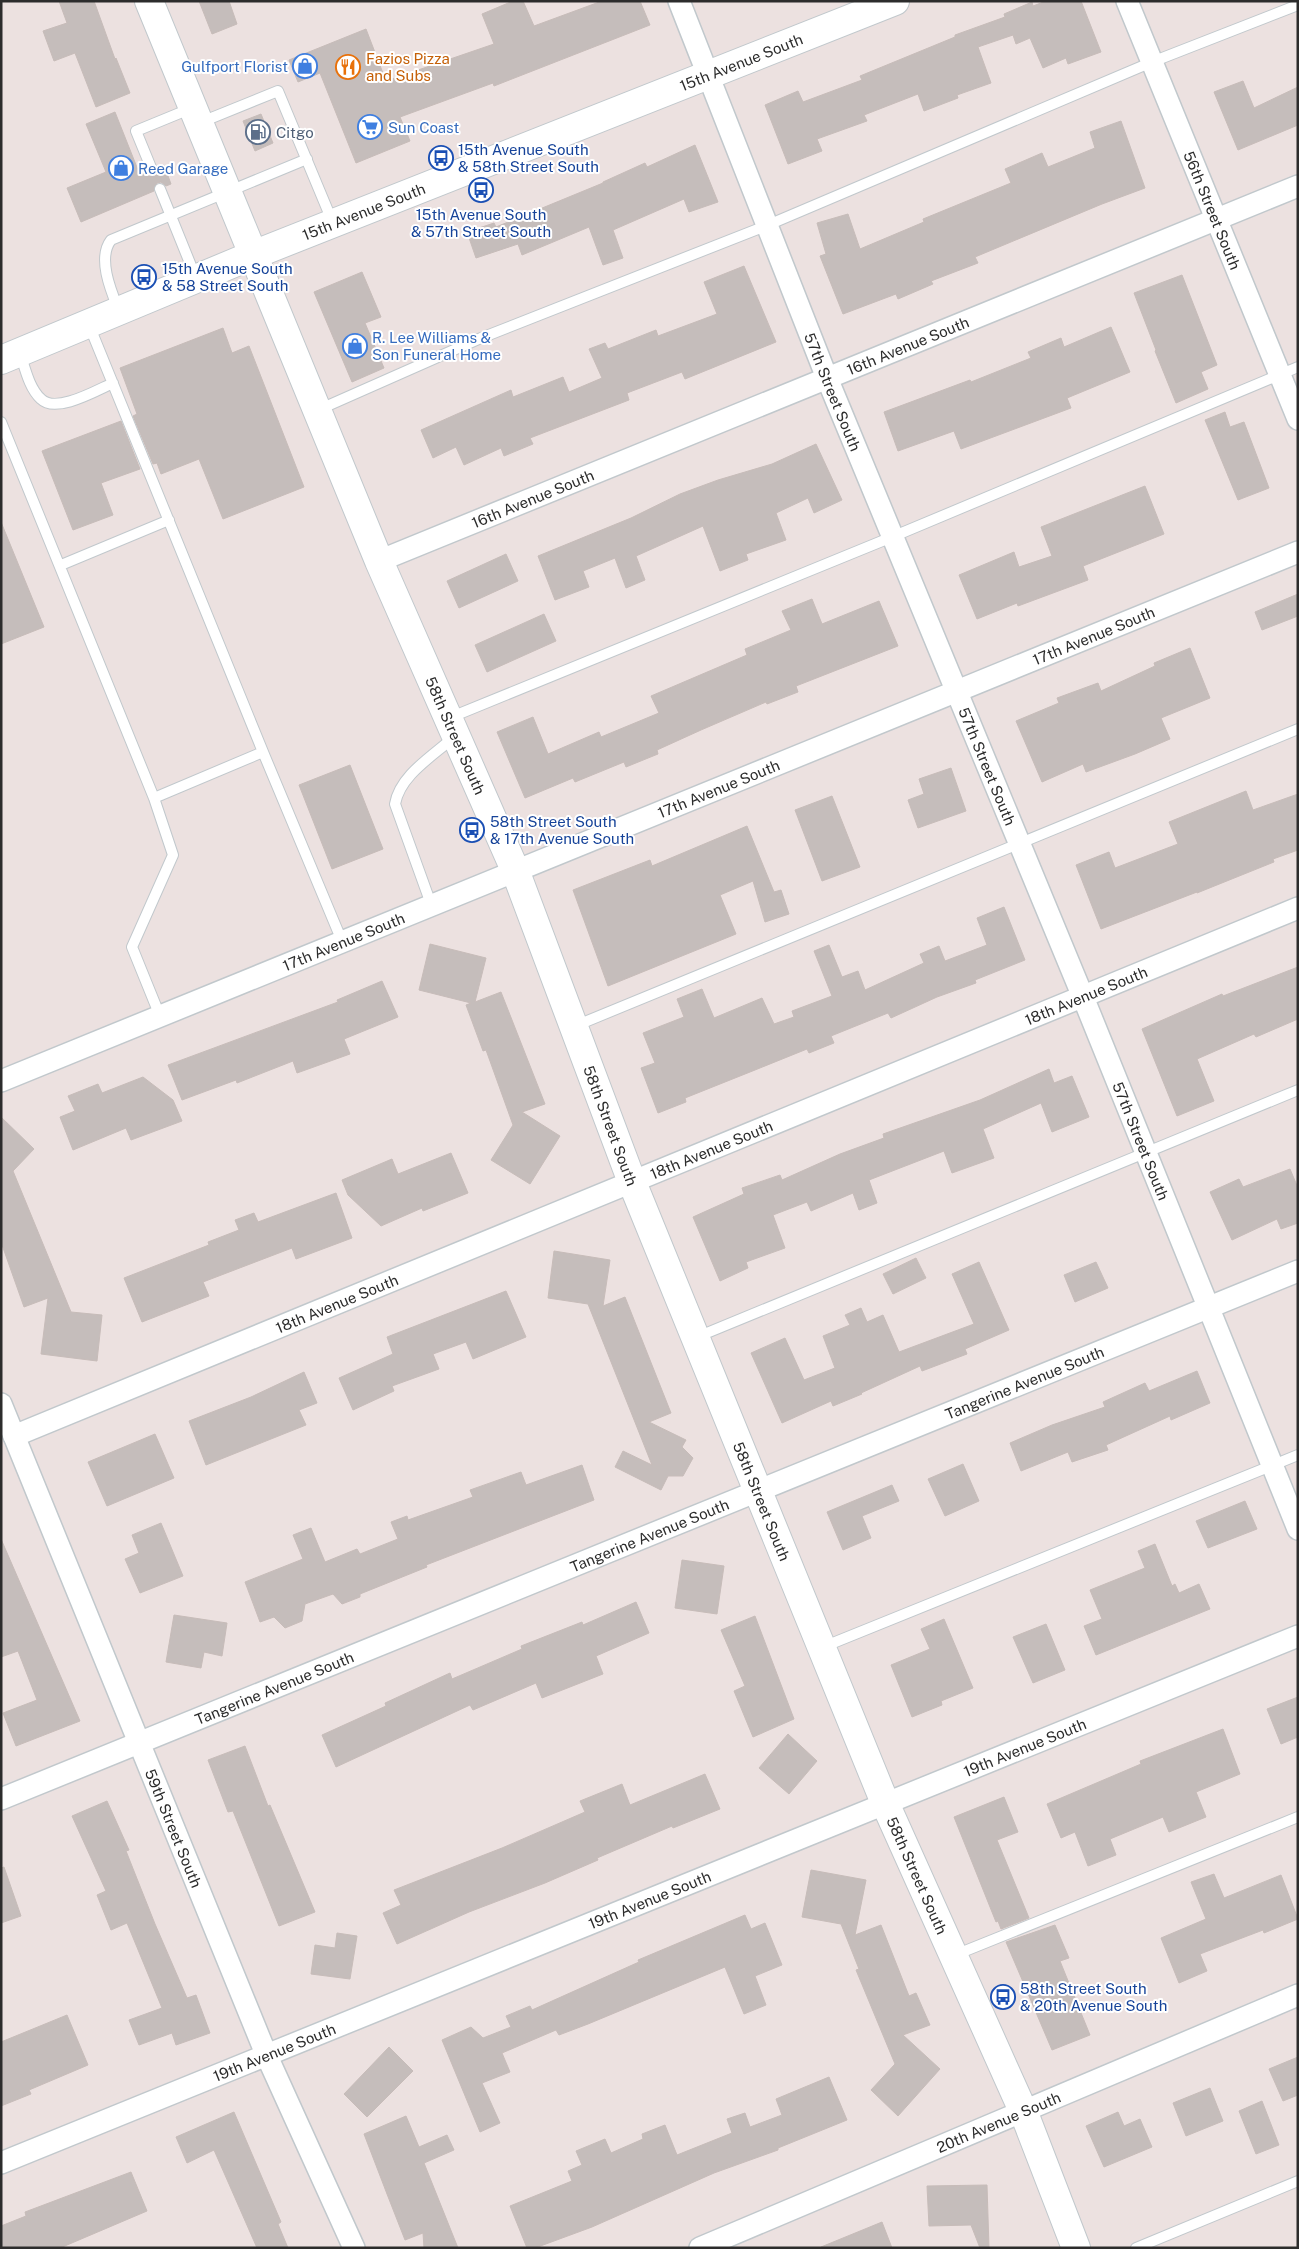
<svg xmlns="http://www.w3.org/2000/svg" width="1299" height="2249" viewBox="0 0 1299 2249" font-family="'Public Sans',sans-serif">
<rect width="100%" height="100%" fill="#ece1e0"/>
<path fill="#c5bdbb" stroke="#c7bcb9" d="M59,1h35l21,58 1,-1 14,35 -34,14 -21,-54 -21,8 -11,-30 24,-8z
M199,1h30l8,23 -25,10z
M513,1h10l11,25 68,-25h38l10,24 -156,61 -1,-3 -93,34 10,24 -54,22 -36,-90 -22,9 -9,-22 77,-31 20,52 108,-37 -12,-30z
M1046,1h35l20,51 -33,12 -2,-6 -23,10 -13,-30 -14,6 -3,-9 -35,12 13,36 -34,12 1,3 -34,13 -6,-17 -54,21 3,6 -50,18 5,12 -34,13 -23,-59 33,-14 5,11 59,-22 -2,-4 95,-39v-2l50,-18 -1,-3 28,-12 1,4z
M1243,81l11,27 44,-21v38l-60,25 -24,-58z
M115,112l25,63 6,-2 2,3h6l4,-2v-7l6,-2 7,19 -5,2 -5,-4 -4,1 -3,8 -73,31 -14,-34 39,-16 -20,-48z
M261,114l12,29 -18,8 -12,-30z
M1121,121l24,67 -43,16 -127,53 3,6 -47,18 2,3 -35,15 -2,-5 -53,20 -23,-58 6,-2 -9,-31 31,-9 12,35 64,-27 -1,-3 88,-36 -6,-14 37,-16 6,14 47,-19 -5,-16z
M695,145l23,57 -29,10 -5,-13 -71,31 10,28 -20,7 -14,-38 -67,28 -4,-11 -42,14 -9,-26 27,-9 2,4 107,-44v-1l42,-19 2,4z
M744,266l32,76 -91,37 -3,-7 -55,21 2,7 -99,38 3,6 -29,12 -3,-8 -37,17 -8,-18 -23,11 -12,-28 90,-40 2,7 50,-20 6,15 33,-14 -13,-29 16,-6 3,6 48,-19 2,6 59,-22 -13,-32z
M362,272l19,45 -16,6 19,45 -32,14 -38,-90z
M1182,275l35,90 -16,7 7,17 -32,14 -21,-52 1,-1 -22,-57z
M1111,327l19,45 -63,26 4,10 -110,41 -7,-18 -56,20 -14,-39 86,-32 1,2 60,-24 -3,-6 33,-14 3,9z
M223,328l9,25 17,-7 55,141 -81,32 -24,-60 -38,15 -4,-11 -4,1 -20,-48 4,-2 -17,-46z
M1225,412l5,15 14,-5 25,66 -31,12 -33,-80z
M121,421l19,48 -39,14 12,32 -40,15 -31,-79z
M816,444l26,56 -28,13 -6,-15 -32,15 10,27 -40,14 2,6 -28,11 -17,-45 -67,30 9,24 -19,8 -11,-30 -32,13 6,16 -34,13 -17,-44 93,-38 49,-24 38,-14 54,-16z
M1145,486l19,48 -81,32 5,14 -70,26 -1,-3 -40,16 -18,-44 55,-23 5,15 33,-11 -11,-29z
M1,522l43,105 -43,17z
M506,554l12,27 -59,27 -12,-27z
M1298,594v22l-36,14 -7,-18z
M812,599l10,25 57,-23 19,45 -102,40 2,6 -31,12 -1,-2 -65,28 -44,20 1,4 -32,13 -2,-5 -49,20 -2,-4 -48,20 -28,-66 36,-15 15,37 51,-22 2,5 58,-24 -8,-17 96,-41 -2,-6 46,-19 -9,-19z
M544,614l12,27 -69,31 -12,-27z
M1190,648l20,50 -49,20 9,21 -35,15 -49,18 -3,-8 -41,18 -26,-61 43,-18 -2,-5 41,-15 3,8 54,-25 -1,-3z
M350,765l33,84 -51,20 -33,-84z
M951,768l15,43 -48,17 -10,-28 16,-6 -5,-15z
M1246,791l7,19 45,-16v56l-25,9 1,3 -77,31v-1l-96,37 -25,-64 33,-13 6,16 63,-24 -9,-22z
M832,796l28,71 -38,14 -27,-71z
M747,826l27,66 7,-2 8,24 -24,8 -12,-41 -33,14 16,39 -128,52 -35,-96 77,-30 2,6z
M1004,907l21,53 -50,20 1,3 -39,14 -46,21 -3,-5 -57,23 3,7 -25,10 -2,-4 -52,21 -70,28 1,4 -28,11 -17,-45 14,-5 -12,-30 41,-16 -7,-18 25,-10 12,29 48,-20 12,26 20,-7 -2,-6 40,-15 -18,-45 15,-6 13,32 16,-6 7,19 59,-27 -4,-9 19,-8 6,15 42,-16 -10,-27z
M430,944l56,14 -11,44 26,-10 44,112 -23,8 38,24 -30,48 -39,-24 22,-35 -27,-75 -3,1 -17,-46 5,-2 -52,-13z
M1298,967v52l-42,18 -2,-3 -57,25 17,42 -37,15 -35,-87 80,-35 1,2z
M382,981l16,36 -54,22 6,15 -53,19 -4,-12 -56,22 -1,-3 -54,20 -14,-35 170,-63 -1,-2z
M1049,1069l5,14 18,-7 17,41 -37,15 -11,-29 -58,26 11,29 -42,15 -8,-22 -75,29 8,23 -18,7 -6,-17 -42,18 -4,-9 -34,13 12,33 -39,14 2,6 -28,13 -27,-64 51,-23 -2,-6 38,-13 2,5 58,-26 44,-16 -1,-4 97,-34z
M143,1077l30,23 9,21 -51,19 -5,-12 -53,22 -13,-33 15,-6 -7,-15 30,-12 4,9z
M1,1117l33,32 -21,22 58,141 31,3 -5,46 -56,-7 7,-56 -24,9 -23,-65z
M451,1153l17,40 -45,18 -1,-3 -41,18 -33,-31 -6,-15 50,-21 6,15z
M1290,1169l8,19v35l-17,6 -4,-10 -45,21 -22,-48 29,-13 4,8z
M336,1193l16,45 -56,21 -4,-11 -89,34 6,14 -67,26 -18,-44 85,-33 -1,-3 31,-12 -4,-10 19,-7 4,9z
M554,1251l56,9 -7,46 22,-9 46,116 -22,9 37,18 -4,7 11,11 -10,18h-15l-7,14 -46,-23 8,-16 29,14 -64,-161 -40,-6z
M916,1258l10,20 -33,16 -10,-20z
M979,1262l30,68 -44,19 2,5 -45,17 -2,-5 -59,27 1,1 -29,12 -2,-5 -49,22 -31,-70 34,-15 19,42 31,-12 -12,-32 27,-11 -5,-10 16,-7 6,14 16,-7 16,37 75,-28 -22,-50z
M1096,1262l12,26 -33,14 -11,-27z
M506,1291l20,46 -53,22 -7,-17 -33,12 6,15 -47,17 2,5 -41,19 -14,-32 54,-24 -6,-17z
M1197,1371l13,32 -39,17 -1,-4 -64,29 2,5 -36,12 -4,-10 -47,19 -11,-28 42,-18 53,-18 -2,-5 42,-19 4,8z
M304,1372l13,31 -18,7 7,15 -100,40 -17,-44 62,-24z
M155,1434l19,44 -67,28 -19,-44z
M963,1464l16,37 -34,15 -17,-37z
M582,1465l12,35 -168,65 1,2 -67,27v3l-18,7 -9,-10 -28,10 -3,17 -17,7 -11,-11 -14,5 -15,-40 58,-23 -10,-24 18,-7 14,34 32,-13 3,5 38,-15 -7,-17 16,-6 1,4 65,-23 -3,-7 51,-18 5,13z
M892,1485l7,16 -37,15 9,22 -28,12 -16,-38z
M1245,1501l12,28 -49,19 -12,-27z
M161,1523l22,53 -43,17 -15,-34 14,-6 -7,-18z
M1,1539l79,182 -64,25 -13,-33 34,-13 -19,-49 -17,6z
M1155,1544l17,42 3,-2 4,9 20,-9 11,25 -114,46 -12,-29 18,-7 -12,-29 55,-22 -7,-17z
M682,1560l42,6 -7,48 -42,-6z
M636,1602l13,31 -53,23 7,18 -61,24 -6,-15 -63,27 -3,-5 -134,62 -14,-32 64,-29 -1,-3 65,-30 2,6 70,-30 -1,-3 61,-24 1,3z
M174,1615l53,8 -5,33 -18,-4 -3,16 -35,-6z
M755,1616l39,103 -41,18 -19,-46 11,-5 -24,-56z
M944,1619l29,69 -32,13 1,4 -30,12 -21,-52 39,-16 -9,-20z
M1046,1624l19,46 -32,13 -20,-46z
M1298,1697v40l-17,7 -14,-35z
M1223,1729l17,45 -44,18 10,25 -37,15 -6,-15 -53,22 6,16 -28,11 -13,-34 -14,6 -14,-34 94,-40 -1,-3z
M788,1734l29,27 -28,33 -30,-26z
M245,1746l23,60 2,-1 45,107 -36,14 -46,-115 -5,1 -20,-52z
M705,1774l15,35 -47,19 -1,-2 -75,32 1,2 -53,23 -76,29 -72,32 -14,-31 18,-8 -7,-15 108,-42 83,-36 -5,-11 42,-17 8,21z
M1004,1797l14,35 -21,8 32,78 -28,11 -3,-8 -2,1 -42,-105z
M107,1801l22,49 -3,1 29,73 32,74 9,-3 14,38 -34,12 -4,-12 -33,12 -10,-25 33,-12 -35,-85 -16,7 -14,-35 9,-4 -34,-75z
M4,1867l17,49 -20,7v-55z
M811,1870l55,10 -11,55 26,-10 28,71 7,-3 14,32 -27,10 37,34 -42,47 -27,-26 24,-26 -39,-94 3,-1 -18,-45 -39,-7z
M1214,1874l10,24 57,-23 17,44 -34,14 -1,-3 -63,24 7,17 -28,12 -18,-45 45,-19 -15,-37z
M745,1915l6,14 14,-6 17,42 -27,11 11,29 -22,9 -19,-47 -137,57 -29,11 -3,-5 -54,23 8,19 -28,11 18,40 -20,9 -38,-92 29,-13 12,11 28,-11 -5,-11 24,-10 2,4 107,-48 -1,-2z
M1055,1925l14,33 -9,3 30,74 -38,15 -46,-108z
M337,1933l20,3 -7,43 -39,-5 4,-29 20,3z
M67,2015l21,50 -59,25 2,4 -30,12v-64z
M389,2047l24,24 -46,46 -23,-23z
M1298,2057v38l-15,6 -14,-32z
M829,2077l18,43 -69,28v2l-64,23 -122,54 -57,21h-8l-17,-42 62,-25 -4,-10 14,-6 -6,-14 29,-12 6,14 32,-14 -1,-5 23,-9 12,30 55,-22 -5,-14 18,-6 5,14 32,-12 -6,-16z
M1210,2088l13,33 -37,15 -13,-33z
M1262,2101l17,44 -23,9 -17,-43z
M234,2112l47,110 -3,2 10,24h-31l-43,-98 -27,13 -11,-26z
M1118,2112l6,14 16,-7 12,28 -48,20 -18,-41z
M406,2116l13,31 28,-12 7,15 -30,13 34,85h-34l-1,-15 -18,7 -18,-46 -23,-60z
M131,2172l16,39 -87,37h-59v-22l25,-10 -1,-4z
M987,2185l2,63h-9l-9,-23 -42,1 -2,-40z
M882,2222l10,26h-71v-1z"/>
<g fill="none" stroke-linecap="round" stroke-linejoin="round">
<defs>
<path id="lane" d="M199,123l79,-32 55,132
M152,170l-16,-39 56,-23
M160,189l36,89
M119,311c-8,-20 -22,-53 -8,-71l196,-81
M20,353c5,15 9,35 21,46 15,15 56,-9 72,-16
M318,410l163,-72 287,-113 384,-163 146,-57
M1,422l153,376 109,-46 -174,-427
M61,565l108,-45
M449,718l443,-181 406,-170
M263,752l79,189
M154,798l19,57 -41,92 28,69
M431,904l-36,-100c5,-29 38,-48 59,-67
M575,1026l723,-297
M697,1337l601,-247
M823,1647l475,-192
M955,1955l343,-138
M1136,2248l162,-67"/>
<g id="street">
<path id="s1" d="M679,1l148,377 256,619 215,532"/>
<path id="s2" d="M1127,1l171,418"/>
<path id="s3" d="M379,561l919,-375"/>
<path id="s4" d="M1,1081l1297,-529"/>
<path id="s5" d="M1,1404l265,650 88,194"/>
<path id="s6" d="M14,1436l1284,-528"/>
<path id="s7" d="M1,1799l1297,-528"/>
<path id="s8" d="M1,2163l1297,-527"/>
<path id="s9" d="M700,2248l598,-253"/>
</g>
<g id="secondary">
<path id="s10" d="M149,1l230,560 136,309 117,312 253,621 139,310 52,135"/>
<path id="s11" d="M1,360l252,-105 642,-254"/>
</g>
</defs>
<use href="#lane" stroke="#c1c8cc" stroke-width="12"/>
<use href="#street" stroke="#c1c8cc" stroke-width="24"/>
<use href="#secondary" stroke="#c1c8cc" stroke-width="30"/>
<use href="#lane" stroke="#fff" stroke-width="10"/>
<use href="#street" stroke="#fff" stroke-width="21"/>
<use href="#secondary" stroke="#fff" stroke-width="28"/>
</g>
<defs>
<symbol id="shop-ring" viewBox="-11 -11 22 22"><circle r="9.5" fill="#fff" stroke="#3f7fe0" stroke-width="1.5"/><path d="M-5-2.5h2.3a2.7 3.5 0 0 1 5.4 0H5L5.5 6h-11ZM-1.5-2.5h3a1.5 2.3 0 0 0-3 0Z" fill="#3f7fe0"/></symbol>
<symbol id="restaurant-ring" viewBox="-11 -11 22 22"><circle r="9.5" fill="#fff" stroke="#e8710a" stroke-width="1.5"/><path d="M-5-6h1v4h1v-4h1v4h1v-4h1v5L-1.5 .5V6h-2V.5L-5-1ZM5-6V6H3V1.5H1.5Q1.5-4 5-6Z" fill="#e8710a"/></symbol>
<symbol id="supermarket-ring" viewBox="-11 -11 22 22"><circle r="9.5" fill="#fff" stroke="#3f7fe0" stroke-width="1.5"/><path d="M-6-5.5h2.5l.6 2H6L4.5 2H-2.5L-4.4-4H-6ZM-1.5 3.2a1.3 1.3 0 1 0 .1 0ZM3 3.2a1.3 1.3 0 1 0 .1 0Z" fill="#3f7fe0"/></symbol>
<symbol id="fuel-ring" viewBox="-11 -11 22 22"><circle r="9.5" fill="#fff" stroke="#5c6f8a" stroke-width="1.5"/><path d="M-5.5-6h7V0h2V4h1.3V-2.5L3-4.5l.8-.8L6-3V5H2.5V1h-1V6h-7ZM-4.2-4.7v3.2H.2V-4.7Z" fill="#5c6f8a"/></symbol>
<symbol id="bus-ring" viewBox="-11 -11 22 22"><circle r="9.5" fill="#fff" stroke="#1a4fb4" stroke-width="1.5"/><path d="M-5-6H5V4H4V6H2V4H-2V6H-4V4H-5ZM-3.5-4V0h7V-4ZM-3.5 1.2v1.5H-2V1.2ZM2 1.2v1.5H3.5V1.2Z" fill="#1a4fb4"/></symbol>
</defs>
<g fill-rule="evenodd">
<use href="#shop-ring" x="291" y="52" width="28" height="28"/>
<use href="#restaurant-ring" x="334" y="53" width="28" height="28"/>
<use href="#supermarket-ring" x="356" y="113" width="28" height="28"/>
<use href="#fuel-ring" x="244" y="118" width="28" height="28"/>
<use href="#bus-ring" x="427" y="144" width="28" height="28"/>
<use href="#shop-ring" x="107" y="154" width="28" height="28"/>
<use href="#bus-ring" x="467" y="176" width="28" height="28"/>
<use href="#bus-ring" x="130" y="263" width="28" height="28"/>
<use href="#shop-ring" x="341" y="332" width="28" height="28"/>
<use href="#bus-ring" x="458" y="816" width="28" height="28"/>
<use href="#bus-ring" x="989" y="1983" width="28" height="28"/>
</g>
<g text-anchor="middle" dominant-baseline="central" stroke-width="4" stroke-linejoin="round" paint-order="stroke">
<g font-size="15" fill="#c56008" stroke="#fff" text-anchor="start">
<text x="366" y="58">Fazios Pizza<tspan x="366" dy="17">and Subs</tspan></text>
</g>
<g font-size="15" fill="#2c2c2c" stroke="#fff">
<text stroke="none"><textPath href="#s11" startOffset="798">15th Avenue South</textPath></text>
<text stroke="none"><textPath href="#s2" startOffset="226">56th Street South</textPath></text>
<text stroke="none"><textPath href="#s11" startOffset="392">15th Avenue South</textPath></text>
<text stroke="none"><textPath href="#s3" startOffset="571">16th Avenue South</textPath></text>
<text stroke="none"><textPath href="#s1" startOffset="420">57th Street South</textPath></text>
<text stroke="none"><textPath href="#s3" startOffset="166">16th Avenue South</textPath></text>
<text stroke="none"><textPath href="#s4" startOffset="1180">17th Avenue South</textPath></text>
<text stroke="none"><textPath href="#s10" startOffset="796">58th Street South</textPath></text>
<text stroke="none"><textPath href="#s1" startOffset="825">57th Street South</textPath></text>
<text stroke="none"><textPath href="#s4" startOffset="775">17th Avenue South</textPath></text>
<text stroke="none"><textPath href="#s4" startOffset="370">17th Avenue South</textPath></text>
<text stroke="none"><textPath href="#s6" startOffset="1159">18th Avenue South</textPath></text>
<text stroke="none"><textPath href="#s10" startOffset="1216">58th Street South</textPath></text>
<text stroke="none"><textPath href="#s1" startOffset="1230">57th Street South</textPath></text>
<text stroke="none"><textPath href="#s6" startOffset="754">18th Avenue South</textPath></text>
<text stroke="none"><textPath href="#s6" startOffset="349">18th Avenue South</textPath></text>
<text stroke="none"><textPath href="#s7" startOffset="1105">Tangerine Avenue South</textPath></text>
<text stroke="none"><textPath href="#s10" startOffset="1621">58th Street South</textPath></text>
<text stroke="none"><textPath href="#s7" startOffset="700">Tangerine Avenue South</textPath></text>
<text stroke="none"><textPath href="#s7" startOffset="295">Tangerine Avenue South</textPath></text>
<text stroke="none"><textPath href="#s8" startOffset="1105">19th Avenue South</textPath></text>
<text stroke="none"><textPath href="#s5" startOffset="458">59th Street South</textPath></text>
<text stroke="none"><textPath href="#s10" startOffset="2026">58th Street South</textPath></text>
<text stroke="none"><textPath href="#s8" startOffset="700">19th Avenue South</textPath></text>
<text stroke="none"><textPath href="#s8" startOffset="295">19th Avenue South</textPath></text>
<text stroke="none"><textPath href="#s9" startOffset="324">20th Avenue South</textPath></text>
</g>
<g font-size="15" fill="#366cbe" stroke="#fff" text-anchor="start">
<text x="288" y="66" text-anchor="end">Gulfport Florist</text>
<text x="388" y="127">Sun Coast</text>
<text x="138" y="168">Reed Garage</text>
<text x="372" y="337">R. Lee Williams &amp;<tspan x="372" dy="17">Son Funeral Home</tspan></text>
</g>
<g font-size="15" fill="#4e5e75" stroke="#fff" text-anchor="start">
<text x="276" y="132">Citgo</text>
</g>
<g font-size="15" fill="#164399" stroke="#fff" text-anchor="start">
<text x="458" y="149">15th Avenue South<tspan x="458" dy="17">&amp; 58th Street South</tspan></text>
<text x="481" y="214" text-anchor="middle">15th Avenue South<tspan x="481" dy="17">&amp; 57th Street South</tspan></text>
<text x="162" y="268">15th Avenue South<tspan x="162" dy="17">&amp; 58 Street South</tspan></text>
<text x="490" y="821">58th Street South<tspan x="490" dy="17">&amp; 17th Avenue South</tspan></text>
<text x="1020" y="1988">58th Street South<tspan x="1020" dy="17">&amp; 20th Avenue South</tspan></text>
</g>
</g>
<rect width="1299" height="2249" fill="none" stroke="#2c2c2c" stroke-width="5"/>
</svg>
